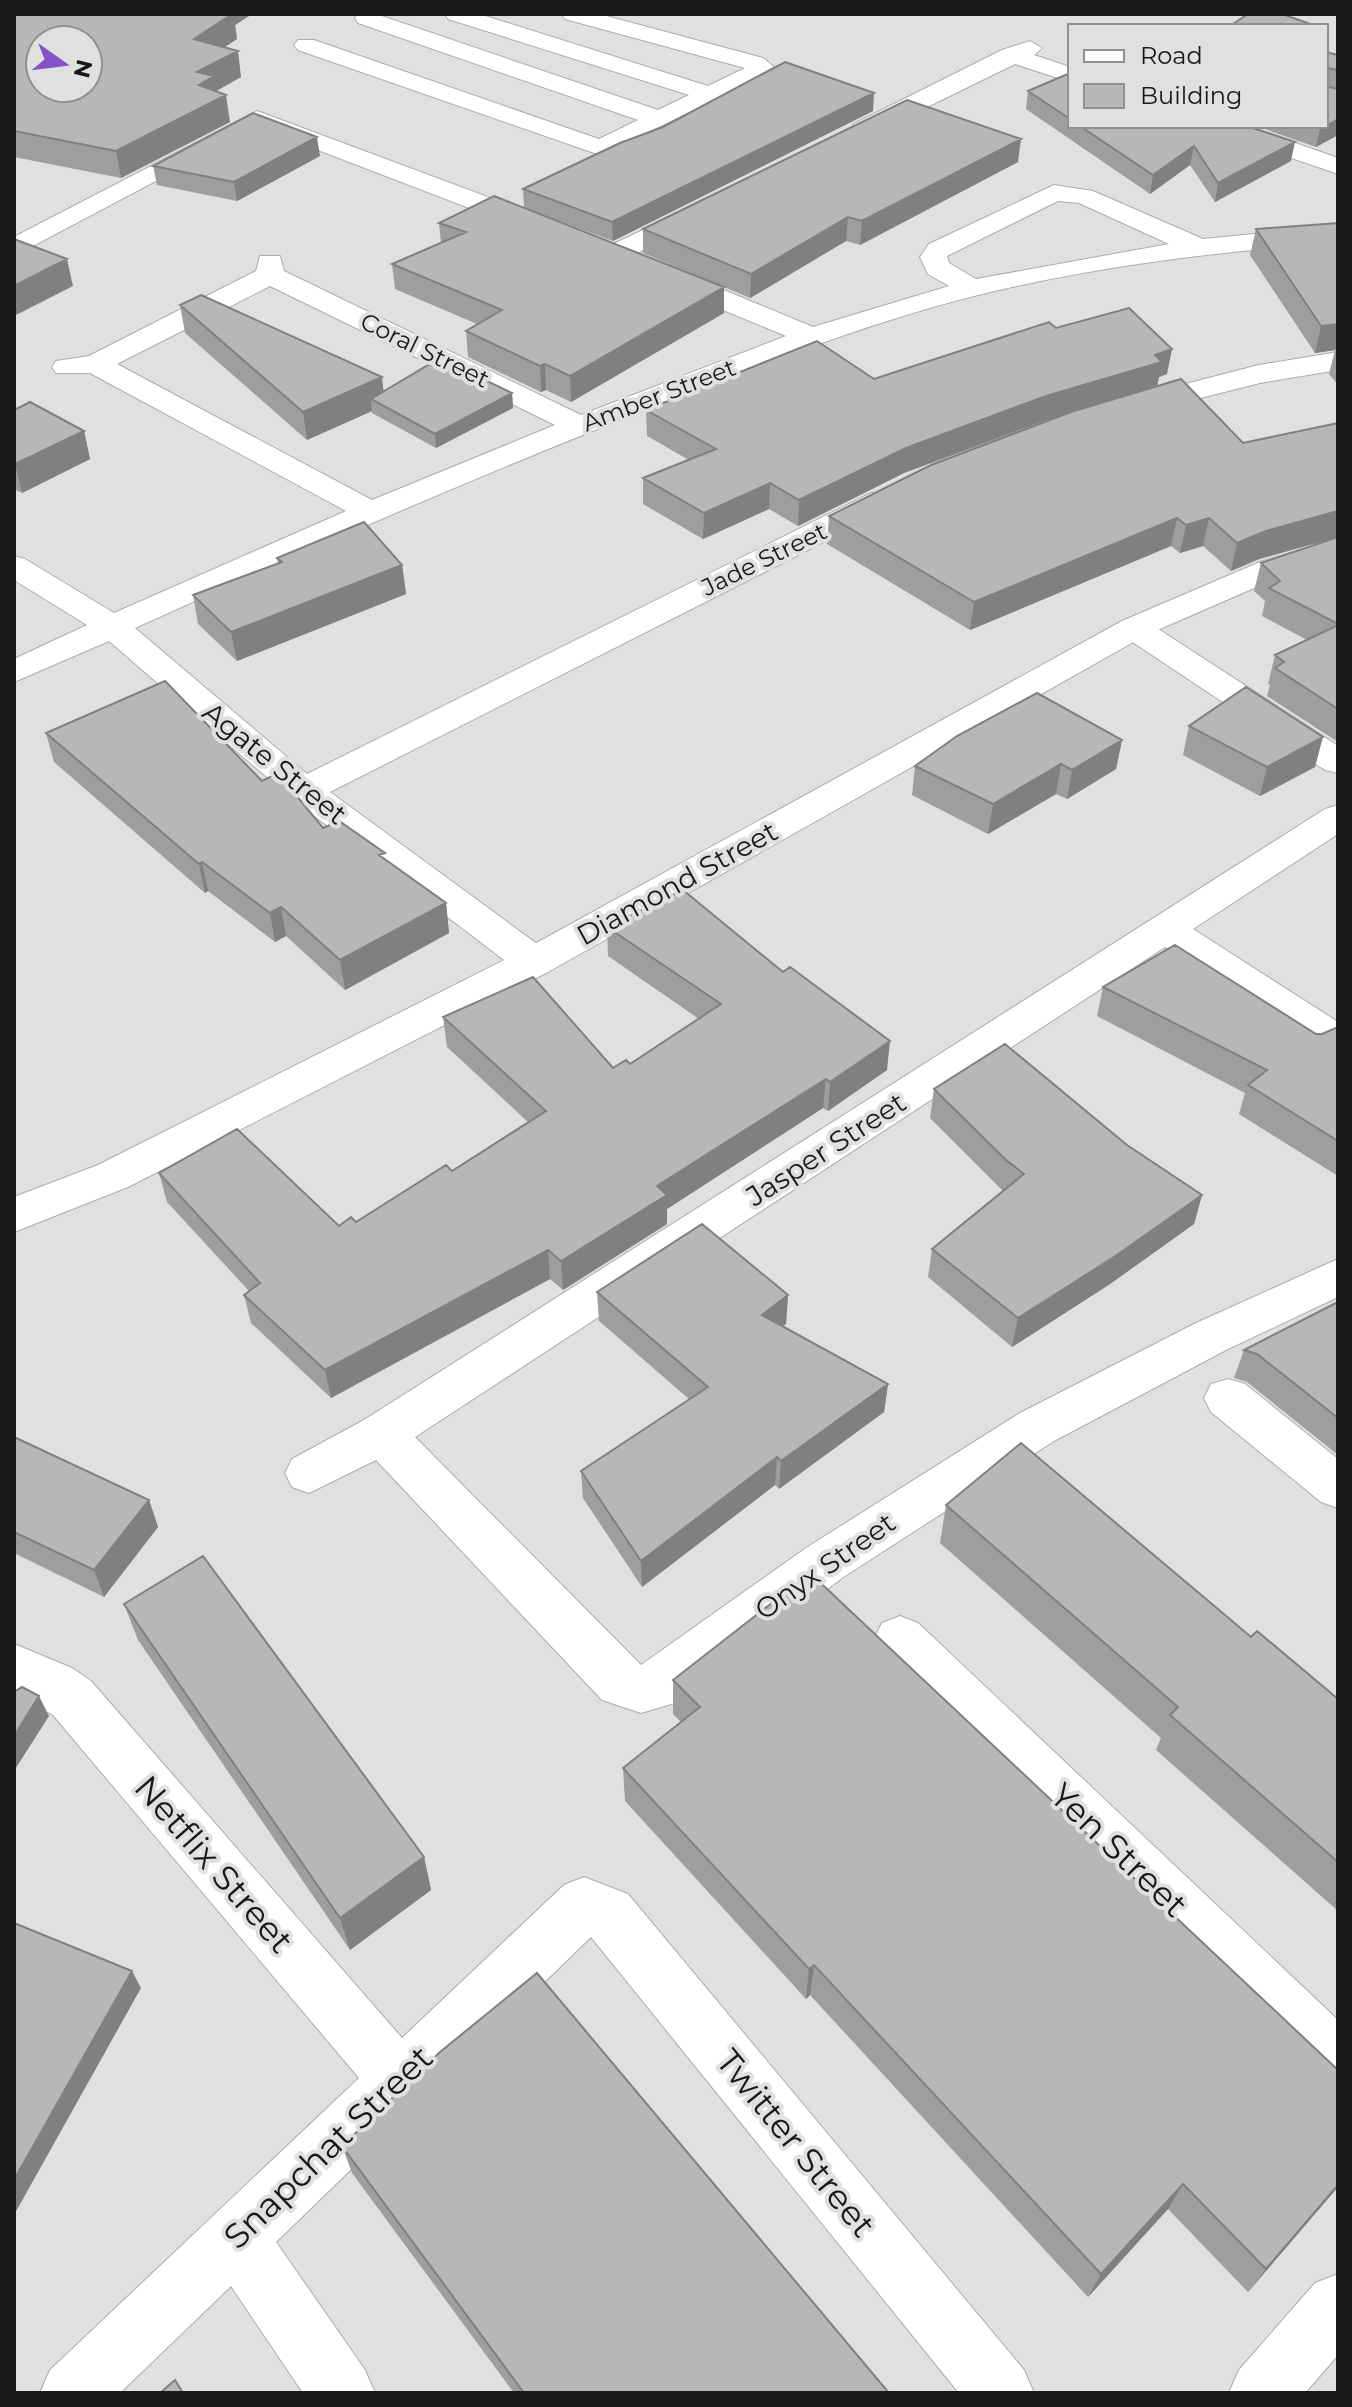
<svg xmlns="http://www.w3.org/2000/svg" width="1352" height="2407" viewBox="0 0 1352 2407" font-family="Montserrat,sans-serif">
<rect width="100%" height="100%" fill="#dee1de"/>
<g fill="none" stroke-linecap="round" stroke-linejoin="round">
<defs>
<path id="minor" d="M358,14h18l282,96 31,-15 -241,-76 -3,-5h34l229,72 37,-18 -180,-49 -3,-5h37l164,44 12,10 -4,5 -171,82 -302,-105 -4,-5 4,-5h16l285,99 39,-19 -280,-97 -3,-5z
M1030,41l12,7 -8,7 36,12v15l-55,-18 -143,70 -9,2 -12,-7 3,-5 148,-74z
M257,111l290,108 4,6 -13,8 -9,-2 -271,-104 -244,129v-19z
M1211,126h36l91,32v16l-124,-43z
M1054,185l39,6 110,48 135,-13v16c-121,10 -242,24 -360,53 -116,29 -227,74 -338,117 -171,68 -338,140 -505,216l172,146 564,-281h22l5,7 -5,7 -563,285 218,160 6,10 -6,10 -14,3 -14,-3 -229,-174 -182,-157 -95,41v-23l73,-34 -73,-45v-24l11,3 89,54 232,-102 -256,-138h-34l-4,-6 4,-6 33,-5 167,-85 4,-15h20l4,15 297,144 205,-79 -128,-53 -4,-6 4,-6h20l135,56 136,-41 -21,-12 -8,-17 9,-13zM1058,201l21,2 90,41 -193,35 -27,-16 -2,-7zM270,286l285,139 -183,75 -255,-136z
M698,204l13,8 -4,6 -84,42h-18l-4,-6 4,-6z
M1338,352v18l-78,13 -127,32 -10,-3 -5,-6 5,-6 136,-35z
M1134,618l12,3 192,125v27l-13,-3 -203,-135 -5,-7 5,-7z
M1338,805v29l-145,95 145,93v34l-15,-4 -158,-105 -750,490 226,228 165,-117 214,-135 176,-90 142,-64v38l-110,52 -174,92 -212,137 -164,124 -37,11 -39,-13 -226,-240 -67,33 -17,-6 -7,-14 7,-14 72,-39 961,-611z
M1228,1379l17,5 93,75v49l-17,-6 -110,-90 -7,-14 7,-14z
M900,1616l18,7 420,397v71l-21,-9 -435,-427 -8,-16 8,-16z
M14,1644l58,24 19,13 311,357 162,-153 20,-8 44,17 396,476 10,23h-75l-368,-456 -315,305 89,128 10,23h-72l-72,-107 -111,107h-80l10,-23 309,-292 -306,-363 -39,-22z
M1338,2274v81l-33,38h-76l10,-23 76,-87z"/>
<path id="tertiary" d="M1338,539v20l-56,17 -136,59 -598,337 -420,215 -114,45v-35l84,-32 422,-213 602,-331 138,-59z"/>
</defs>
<use href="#minor" stroke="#abadab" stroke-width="2"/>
<use href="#tertiary" stroke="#abadab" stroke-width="2"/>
<use href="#minor" fill="#fff" fill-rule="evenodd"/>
<use href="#tertiary" fill="#fff" fill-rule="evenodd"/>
</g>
<path fill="#9d9e9d" d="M14,14h238l-17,11 2,14 -13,8 17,30 -25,14 14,31 -109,56 -107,-21z
M1326,52l12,3v34l-10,-2 10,2v46l-22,12 -60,-21h70z
M1070,73v53h177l44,35 -76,41 -25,-37 -40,29 -124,-85 2,-18z
M873,111l-260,130 -89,-33 -1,-19 140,-62z
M320,156l-83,45 -80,-16 -4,-19z
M1018,162l-158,83 -14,-4 -96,57 -107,-45v-24z
M439,223l285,90 -153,89 -25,-12 -5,2 -73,-35 -2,-26 11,-7 -82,-35 -3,-25 49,-21z
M1338,223v162l-9,-11 6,-24 -20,3 -65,-98 6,-26z
M180,305l203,87 129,1 1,15 -77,40 -64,-35v-2l-65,29 -122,-107z
M1056,328l111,46 -8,3 -2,9 86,57 95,-20v319l-71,-46 3,-11 -2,-1 7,-29 32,-15 -45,-24 3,-15 -11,-10 7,-28 74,-25 -76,21 -28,12 -28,-25 -23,7 -9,-7 -201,84 -143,-86 2,-28 229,-99 -154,56 -106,53 -29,-17 -66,30 -60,-35v-26l46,-18 -42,-24 -1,-26 228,-31z
M14,410l70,21 6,28 -68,34 -8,-4z
M277,558l125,7 4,29 -169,67 -39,-37 -5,-29 85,-32z
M1189,726l126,41 -55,29 -77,-41z
M46,733l216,48 61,47 63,32 60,43 3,30 -104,57 -59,-54 -11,6 -67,-51 -3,2 -151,-131z
M1122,740l-6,29 -49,30 -11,-5 -68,40 -76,-39 3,-29z
M607,927l280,143 -59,41 -5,-3 -156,101v15l-104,66 -13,-11 -219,119 -80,-75 -7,-28 5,-4 -82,-89 -8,-29 180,53 17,-4 96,-51 76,-49 -81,-75 -4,-30 170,51 17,-4 69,-45 -91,-63z
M1103,987l213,47h6l16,-7v149l-99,-62 6,-21 -148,-77z
M934,1089l193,56 75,50 -8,29 -84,60 -98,63 -84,-70 4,-28 71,-58 -73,-73z
M597,1292l191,3 -2,29 -4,2 106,58 -4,28 -105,77 -4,-4 -133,102 -59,-89 -2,-27 108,-72 -90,-78z
M1338,1302v153l-91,-73 -13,-4 10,-28z
M14,1437l135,63 9,27 -54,70 -90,-44z
M946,1505l305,132 87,62v212l-182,-161 5,-12 -221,-195z
M124,1604l300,253 7,33 -81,60 -212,-310z
M673,1680l665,390v117l-90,105 -80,-83 -80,88 -278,-302 -4,4 -181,-198 -2,-33 58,-46 -8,-8z
M342,2146l547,247h-375l-162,-220z"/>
<path fill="#7f817f" d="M214,14h38l-17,11 2,14 -39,26 -4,-26z
M238,51l3,26 -25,14 10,4 4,27 -109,56 -5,-27 81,-79z
M874,93l-1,18 -260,130 -1,-19z
M1338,119v16l-22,12 4,-18z
M317,137l3,19 -83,45 -3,-19z
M1021,139l-3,23 -158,83 2,-24z
M1295,142l-4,19 -76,41 3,-19z
M1194,146l-4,19 -40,29 3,-19z
M848,217l-2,24 -96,57 1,-24z
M67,259l6,27 -59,30v-30z
M724,287v26l-153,89 -1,-26z
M1338,324v26l-2,-2 -1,2 -20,3 6,-27z
M1172,349l-5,25 -8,3 -2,10 -114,34 -139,52 -106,53 1,-26 107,-52z
M545,364l1,26 -5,2 -1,-26z
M382,377l3,28 -14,-6 1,12 -65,29 -4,-28z
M512,393l1,15 -77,40 -1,-14z
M84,431l6,28 -68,34 -7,-29z
M770,483l-1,26 -66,30 1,-26z
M1338,511v26l-79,22 -28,12 6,-28 29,-12z
M1177,518l-6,28 -201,84 4,-28z
M1209,518l-6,28 -23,7 6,-28z
M402,565l4,29 -169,67 -6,-29z
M1323,737l-8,30 -55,29 7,-29z
M1122,740l-6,29 -49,30 5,-29z
M1061,764l-5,30 -68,40 5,-30z
M202,862l6,29 -3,2 -6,-29z
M446,903l3,30 -104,57 -5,-30z
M281,907l5,29 -11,6 -5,-29z
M890,1041l-3,29 -59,41 2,-29z
M826,1079l-3,29 -156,101v15l-104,66 -2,-29 96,-75z
M1202,1195l-8,29 -84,60 -98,63 6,-29z
M548,1250l2,29 -219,119 -6,-28z
M788,1295l-2,29 -25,19 1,-28z
M888,1384l-4,28 -105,77 2,-28z
M777,1457l-2,28 -133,102 -1,-26z
M149,1500l9,27 -54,70 -10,-27z
M39,1696l10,20 -35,55v-35z
M424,1857l7,33 -81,60 -10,-32z
M814,1965l-4,30 -4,4 3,-30z
M132,1971l9,17 -127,227v-35z
M1183,2184l-15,25 -80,88 13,-23z
M1338,2185v2l-90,105 18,-23z"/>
<path fill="#b6b8b6" stroke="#7f817f" stroke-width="2" fill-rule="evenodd" d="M14,14h218l-38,25 44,12 -41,21 17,4 -15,9 27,10 -110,56 -102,-20zM40,40h48v48h-48z
M1248,14h34l34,12h-86z
M1326,52l12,3v15l-10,-2v19l10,2v30l-12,7z
M785,62l89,31 -262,129 -89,-33 97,-46 43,-16z
M1070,73v46l-42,-28z
M907,100l114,39 -159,82 -14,-4 -97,57 -108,-45z
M253,113l64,24 -83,45 -81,-16z
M1080,126h167l48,16 -77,41 -24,-37 -41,29z
M494,196l230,91 -154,89 -25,-12 -5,2 -74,-35 36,-21 -110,-46 74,-32 -27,-9z
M1338,223v101l-17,2 -65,-97z
M14,239l53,20 -53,27z
M201,295l181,82 -79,35 -123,-107z
M1129,308l43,41 -17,6 7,7 -116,34 -140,52 -107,52 -29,-17 -66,30 -61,-35 73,-29 -70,-39 171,-69 57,38 175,-57 7,6z
M440,358l72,35 -77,41 -64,-35z
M1181,379l62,64 95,-20v88l-72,20 -29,12 -28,-25 -23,7 -9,-7 -203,84 -145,-86 102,-51 140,-53z
M30,402l54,29 -69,33 -1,-54z
M364,522l38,43 -171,67 -38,-37 89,-33 -5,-4z
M1338,537v87l-69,-36 11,-7 -19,-18z
M1338,625v84l-63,-41 9,-6 -9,-7z
M165,681l97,100 16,-8 45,55 16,-7 46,32 -6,2 67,48 -106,57 -59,-53 -11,6 -68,-51 -3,2 -153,-131z
M1246,687l77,50 -56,30 -78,-41z
M1037,693l85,47 -50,30 -11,-6 -68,40 -78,-38 42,-30z
M683,890l100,82 7,-5 100,74 -60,41 -4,-3 -169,107 10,9 -106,66 -13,-11 -223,120 -81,-75 16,-12 -101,-110 78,-44 102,97 12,-9 5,5 90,-57 6,6 94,-60 -103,-94 90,-40 80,91 13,-8 4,4 91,-60 -114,-77z
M1175,945l141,89h6l16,-7v114l-90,-56 19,-15 -164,-83z
M1005,1044l122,101 75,50 -85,60 -99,63 -86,-69 92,-75 -18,-14 -72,-71z
M702,1224l86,71 -26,20 126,69 -107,77 -4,-4 -136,104 -60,-90 127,-84 -111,-95z
M1338,1302v116l-81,-64 -13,-4z
M14,1437l135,63 -55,70 -80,-38z
M1021,1443l230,194 6,-6 81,68v163l-168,-147 8,-8 -232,-202z
M203,1556l221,301 -84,61 -216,-314z
M810,1573l528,497v115l-72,84 -83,-85 -82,90 -287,-309 -5,4 -186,-201 77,-61 -27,-27z
M22,1687l17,9 -25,40v-44z
M14,1923l118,48 -118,209z
M537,1973l352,420h-365l-182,-247 98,-94z
M175,2380l8,13h-23z"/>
<g text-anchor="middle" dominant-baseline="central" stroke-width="8" stroke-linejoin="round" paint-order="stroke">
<g font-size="24" fill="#171817" stroke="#dee1de">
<text transform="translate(425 350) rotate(26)">Coral Street</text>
<text transform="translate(659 395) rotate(-21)">Amber Street</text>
<text transform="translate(764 559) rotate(-26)">Jade Street</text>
</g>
<g font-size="28" fill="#171817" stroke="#dee1de">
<text transform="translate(275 763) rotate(39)">Agate Street</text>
<text transform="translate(677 883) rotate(-29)">Diamond Street</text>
<text transform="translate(826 1149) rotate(-33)">Jasper Street</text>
<text transform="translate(825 1566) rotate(-35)">Onyx Street</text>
</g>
<g font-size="34" fill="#171817" stroke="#dee1de">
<text transform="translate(1119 1850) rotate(44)">Yen Street</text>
<text transform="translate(214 1864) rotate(49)">Netflix Street</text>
<text transform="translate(796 2143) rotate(51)">Twitter Street</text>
<text transform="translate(328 2147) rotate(-44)">Snapchat Street</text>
</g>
</g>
<rect width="1352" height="2407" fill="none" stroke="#171817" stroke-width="32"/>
<rect x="1068" y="24" width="260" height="104" fill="#dee1de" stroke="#8e918e" stroke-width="2"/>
<rect x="1084" y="50" width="40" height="12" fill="#ffffff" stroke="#8e918e" stroke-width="2"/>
<text x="1140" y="64" font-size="24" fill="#171817">Road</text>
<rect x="1084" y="84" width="40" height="24" fill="#b6b8b6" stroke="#8e918e" stroke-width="2"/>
<text x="1140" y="104" font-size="24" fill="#171817">Building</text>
<g transform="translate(64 64) rotate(104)"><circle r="38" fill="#dee1de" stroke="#8e918e" stroke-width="2"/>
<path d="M0-6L14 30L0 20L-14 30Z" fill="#8751c9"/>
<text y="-12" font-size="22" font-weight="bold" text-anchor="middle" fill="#171817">N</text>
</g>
</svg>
